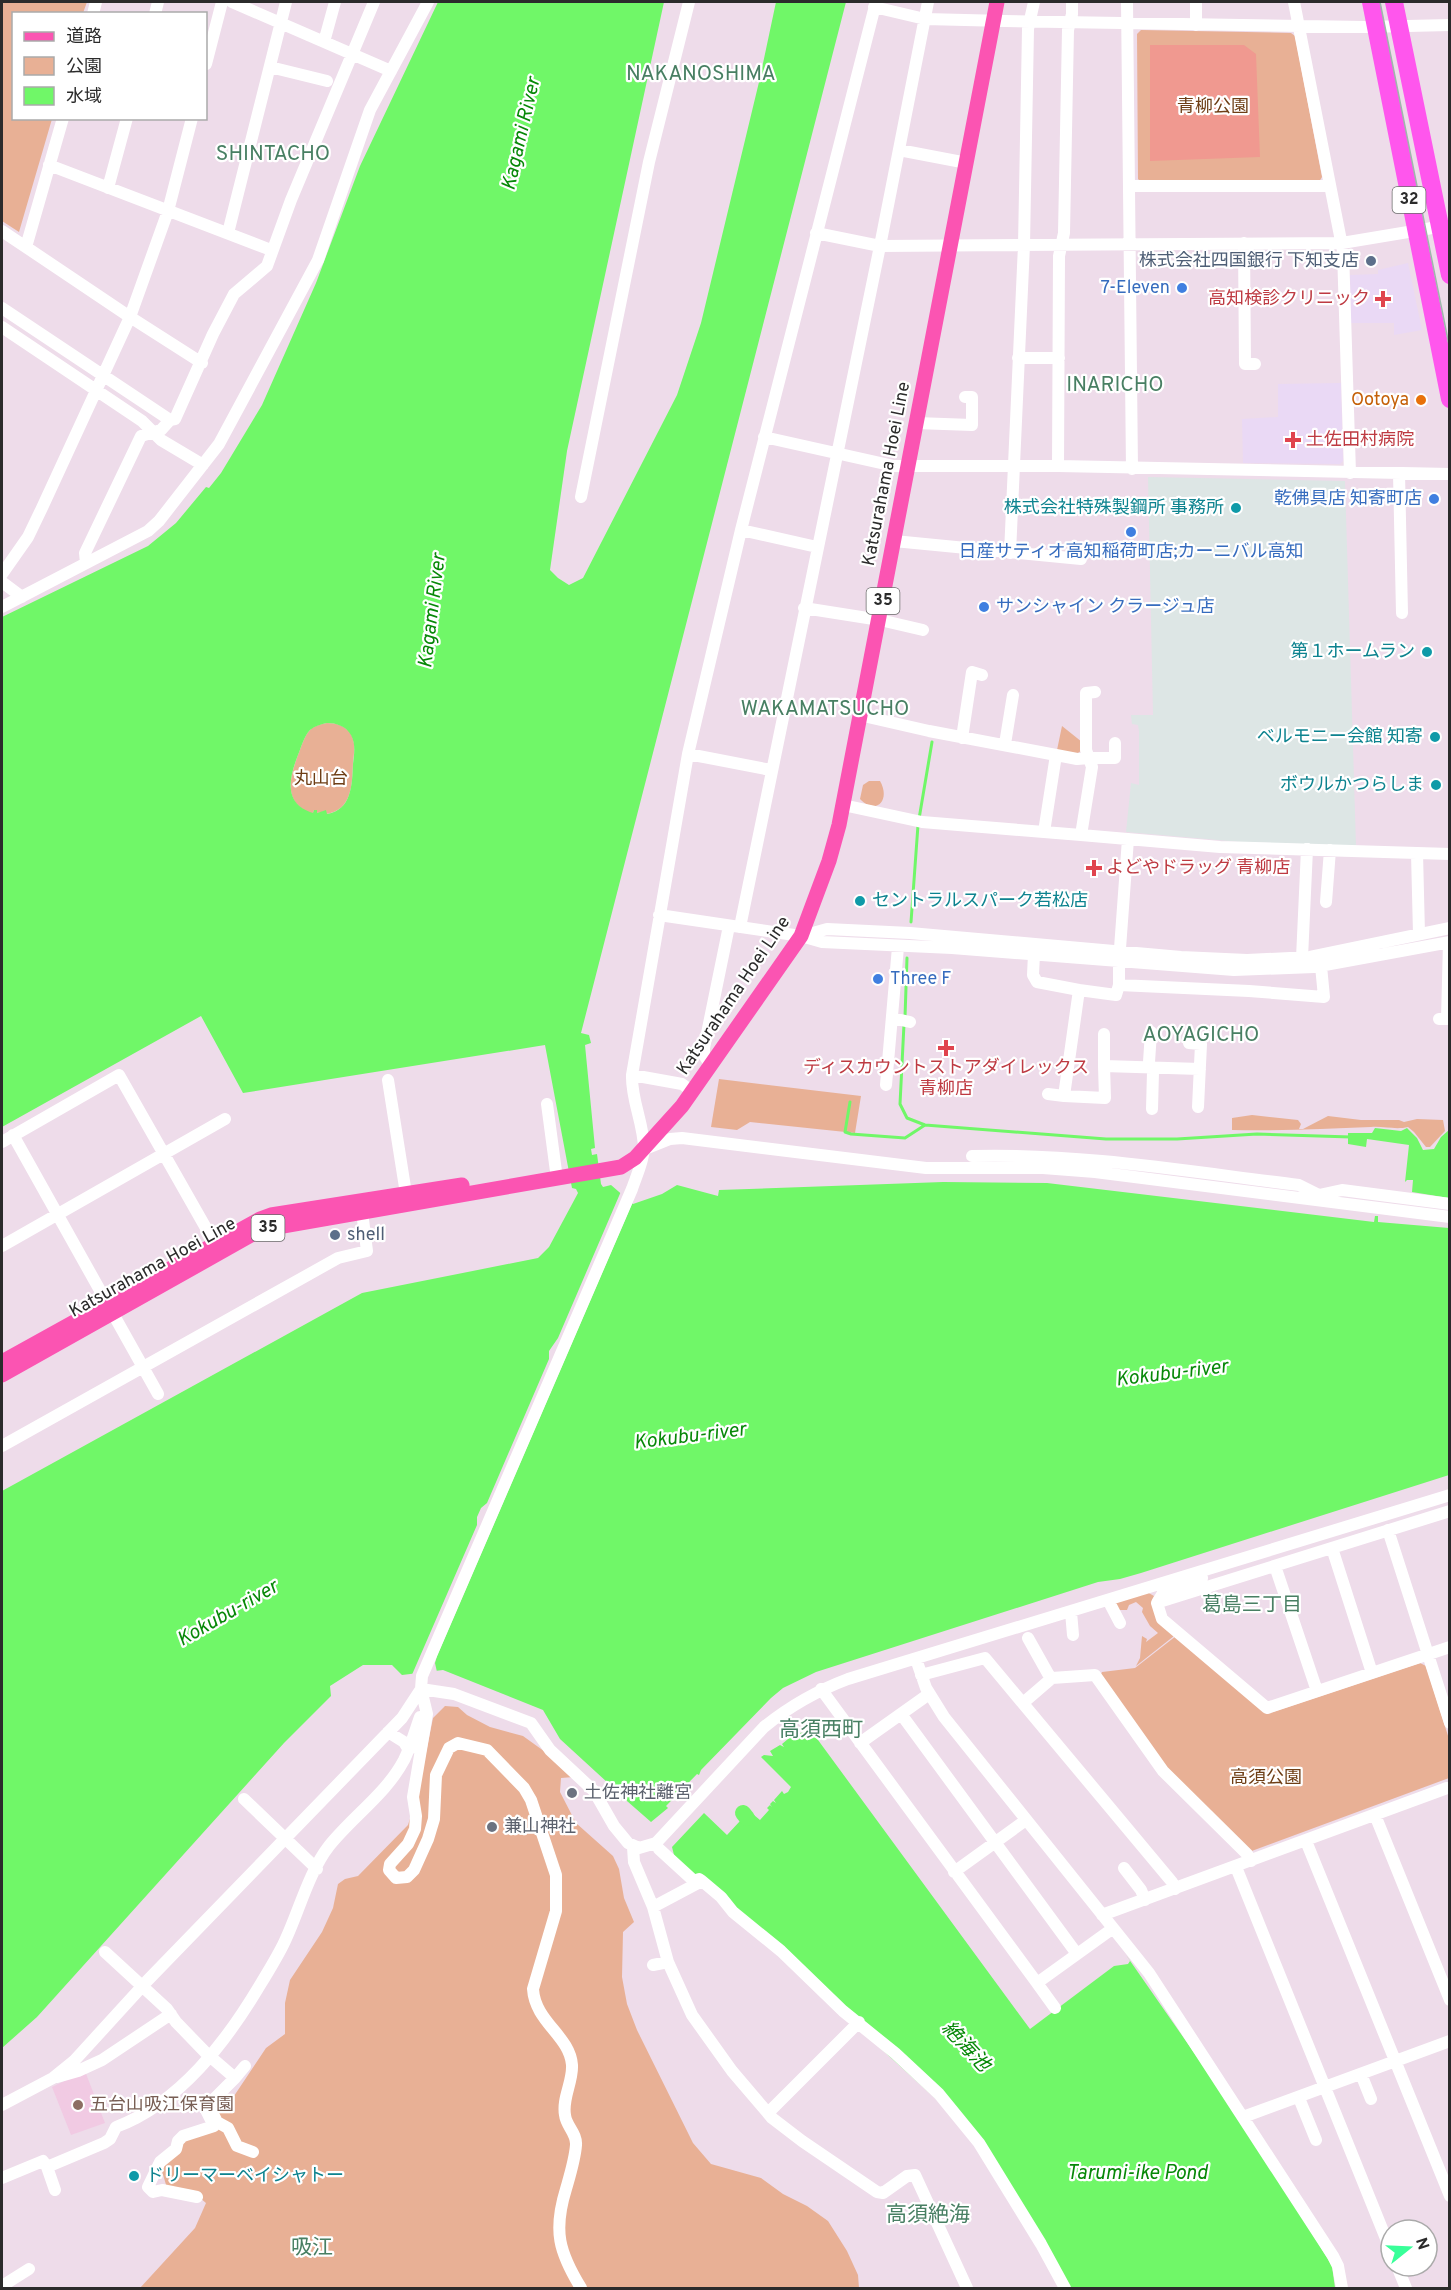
<svg xmlns="http://www.w3.org/2000/svg" width="1451" height="2290" viewBox="0 0 1451 2290" font-family="Overpass,'Noto Sans JP',sans-serif">
<rect width="100%" height="100%" fill="#eedcea"/>
<path fill="#dde6e5" d="M1148,477l197,4 11,365 -116,-4 -114,-10 5,-49 8,2v-54l-1,-6 -6,-1 -1,-9h22z"/>
<path fill="#f1cae3" d="M85,2071l20,52 -34,12 -19,-48z"/>
<path fill="#ead9f5" d="M1408,263l14,67 -28,5v-12h-43l-1,-48 28,-1v-4z
M1341,383l2,78 -3,3 -97,-1 -1,-44 36,-2v-33z"/>
<path fill="#e8b095" d="M2,2h85l-4,11 -69,1v104l38,1 -33,113 -17,-11z
M1141,30l150,3 4,3 27,141 -3,5h-178l-3,-3 -1,-145z
M327,723c9,0 19,3 24,11 5,9 3,19 2,28 -1,21 0,48 -27,52v-3l-9,2 -3,-3 -1,4c-30,-10 -24,-35 -15,-59 3,-7 6,-19 12,-25 4,-4 11,-6 17,-7z
M1062,726l20,16 -1,9 -5,3 -19,-4z
M869,781h11c11,19 -4,35 -20,18l3,-14z
M719,1079l142,17 -6,37 -105,-11 -13,8 -26,-3z
M1252,1115l46,5 3,4 -2,5h4l25,-13 33,4h38l5,2 13,-3 26,1 2,11 -15,16h-4l-12,-15 -6,-5c-12,3 -25,-1 -37,0 -47,2 -92,4 -139,3v-12z
M1147,1592l7,4 -2,4 22,36 -38,30 4,-8 2,-22 5,3 -1,3 12,-9 -8,-7 -8,-14 1,-4 -7,-6 -7,3 -2,5h-9l-3,-8z
M1176,1636l91,78 153,-51 6,3 23,73v39l-200,74 -84,-84 -65,-92 2,-4 33,-4z
M445,1706l13,1 9,8 23,12 33,9 25,18 26,23 -13,1 -1,14 16,31 37,33 6,13 5,29 10,24 -11,10 -1,45 5,27 10,26 56,113 18,21 50,14 22,16 24,12 21,15 19,30 11,24 1,13h-719l55,-60 11,-25 -13,-11 -26,-4 -6,-20 2,-8 52,-43 19,-21 32,-48 19,-14v-31l5,-23 32,-48 11,-24 5,-24 7,-5 13,-3 50,-51 10,-32 15,-75z"/>
<path fill="#f09990" d="M1150,45h94l12,9 4,103 -110,4z"/>
<path fill="#70f768" fill-rule="evenodd" d="M438,2h226l-97,449 -17,119 8,8 11,7 14,-7 94,-183 24,-72 58,-241 17,-80h70l-265,1031 8,2 2,8 -6,2 10,103 -4,1 1,6 5,-1 4,30 2,3 8,-2 22,19 29,-10 15,-9 41,11 1,-6 224,-8 104,1 327,39 1,-6h3v6l71,6v247l-308,98 -21,6 -22,3 -282,90 -33,16 -12,10 -70,72 -2,5 -2,-1 -31,32 2,2 -17,14 -32,-28 -4,3 -7,-14 -48,-44 -17,-29 -100,-40 -41,5 -10,-10h-29l-33,21 1,10 -47,47 -247,274 -35,31v-557l360,-198 176,-35 11,-11 29,-54 -2,-4 -4,-1 -27,-143 -302,48 -42,-77 -199,111v-510l146,-71 28,-23 30,-36 3,1 12,-15 41,-68 54,-122 44,-117zM327,723c9,0 19,3 24,12 5,9 3,20 2,29 -1,20 -1,46 -26,50l-1,-4 -9,3v-3h-3l-1,3c-30,-9 -24,-35 -15,-58 3,-7 6,-19 12,-25 5,-4 11,-6 17,-7z
M1375,1128l26,3 6,-3 10,10 6,12 11,-1 7,-12 8,-7v68l-37,-6 1,-12h-6l-2,2 4,-37 -42,-6 -1,8 -18,-3v-11h24z
M807,1725l223,304 84,-63 14,-2 2,-3 -4,-6 94,135 98,153 14,23 3,22h-264l-91,-149 -286,-261 -20,-23 -2,-8 32,-34 23,22 13,-14 7,2 7,-8 6,5 9,-10 -2,-2 3,-3 2,2 -2,-3 3,-3 3,2 -2,-3 8,-9 2,3 4,-2 3,-5 -30,-30 3,-2 9,1 -3,-5 10,-6 4,2 -2,-3 12,-10 -1,-2 8,1 5,-3 -1,-3z"/>
<path fill="#eedcea" d="M622,1189l11,11 1,-1 -197,457 -2,7 2,9 -26,5 66,-152v-8l4,-9 6,-5 62,-144v-8l9,-13z"/>
<g fill="none" stroke-linecap="round" stroke-linejoin="round">
<path stroke="#70f768" stroke-width="3" d="M919,819l13,-77
M911,922l7,-97
M905,1017l2,-59
M904,1024l-4,80 7,14 18,7 181,14h71l80,-5 94,3
M850,1102l-5,30 6,2 54,4 20,-13"/>
<path stroke="#70f768" stroke-width="16" d="M743,1813l4,5"/>
<path stroke="#fff" stroke-width="12" d="M232,2l159,69
M1127,2l5,467
M1196,2v23
M1294,2l49,249 7,222
M874,7l51,12 80,2 360,6 85,-2
M93,14l3,-12
M155,14l3,-12
M324,42l11,-40
M206,64l16,-62
M270,67l57,14
M899,150l68,13
M49,165l222,85
M1130,186h200
M108,188l19,-70
M2,231l128,86 72,46
M228,233l58,-231
M816,233l64,13 462,-3 108,-18
M1244,243l1,121h10
M26,247l37,-129
M2,308l168,112
M2,327l140,94 19,19 42,25
M1018,358h41
M916,423l56,2v-28h-7
M764,437l130,29h164l392,8
M1058,466l1,-210 5,-23 4,-203 4,-16v-12
M1399,473l3,140
M581,497l68,-335 40,-160
M741,530l76,17
M894,541l187,18
M1010,553l14,-308 4,-216 6,-27
M86,563l-1,-10 56,-117 20,-6 9,-10 5,-1 38,-85 21,-40 33,-28 24,-66 83,-198
M2,574l26,-37 13,-27 89,-193 38,-106 24,-93
M2,582l20,15
M2,607l146,-76 11,-10 60,-77 99,-184 52,-150 58,-108
M804,608l76,12 43,10
M1095,692l-9,1v57l3,8h26v-15
M859,715l70,16 127,24 21,4 12,-1 3,9 -11,68 139,12 197,6 2,81
M962,738l10,-66 10,3
M1005,744l8,-49
M688,754l83,16
M1056,755l-12,77 37,3
M843,805l79,17 122,10
M1128,839l-9,123v23l130,6 75,6 -3,-31
M1417,853l33,1
M1326,902l4,-52
M659,915l142,21 21,6 130,6 282,22 80,-3 136,-25
M740,927l140,-681 48,-244
M802,936l25,-7 83,4 271,24 66,3 63,-3 140,-29
M1034,954l-1,21 4,7 42,8 -15,106 41,2 -1,-32 96,3
M1302,958l5,-109
M1079,990l37,5 3,-10
M892,1018l18,4
M1439,1019h8l2,-77
M1151,1032l-2,30 4,10 -1,37
M1104,1034v32
M1189,1043l12,1 -3,63
M711,1066l-7,-11v-7l25,-122
M632,1075l50,9 11,8
M388,1080l19,120
M886,1085l12,-138
M1048,1094l16,2
M547,1104l10,75
M13,1135l145,259
M2,1142l117,-67 100,176
M645,1149l25,-10 12,-1 244,30h117l52,4 355,45
M972,1156c109,-3 219,16 327,29l20,10
M1318,1200l1,-5 23,-5 108,14
M2,1246l223,-127
M2,1446l336,-188 29,-7 -6,-47
M1388,1530l62,193
M1332,1548l40,125
M1275,1566l42,125
M1202,1578l-39,15 -6,10 5,16 105,89 183,-61
M1108,1600l12,23
M1159,1602l291,-91
M1071,1612l2,23
M1028,1638l23,41
M916,1659l10,29 18,29 205,256 184,283 5,10 4,22
M921,1675l64,-17 187,224 3,7
M421,1689l33,5 77,29 19,27 44,41 20,35 14,17 11,5 17,-5 108,-116c26,-21 52,-36 84,-48l602,-184
M821,1689l216,294 75,-54
M1023,1703l29,-25 43,-3 68,96 84,83 4,7
M901,1714l176,240
M388,1732l16,10 5,8
M860,1743l69,-49
M244,1799l73,70
M1375,1815l75,185
M1306,1841l144,355
M633,1847l1,15 19,45 15,55 24,53 40,56 40,47 30,23 75,51 6,1 24,-17 8,-1 52,113
M659,1849l35,32 5,-2 3,2
M1236,1867l155,384
M1124,1868l17,22 4,10
M954,1872l72,-52
M653,1907l49,-26 19,16 12,15 48,39 62,60 52,42 44,41 40,49 62,101 24,44
M1102,1915l345,-127
M105,1952l62,57 9,13 30,31 29,25 10,-12
M653,1965l15,-3
M1037,1983l18,25
M1361,2074l10,25
M57,2077l21,-6 24,-11 69,-46
M1299,2098l17,42
M2,2105l51,-27 21,-17 73,-80 255,-263 19,-29
M212,2112l5,10 11,6 9,18 16,6
M768,2113l91,-91
M1243,2117l207,-76
M47,2167l8,23
M2,2178l41,-17 4,6 57,-24 6,-4 6,-12c64,-24 110,-85 144,-142 8,-13 16,-26 23,-40 15,-30 25,-72 46,-99 24,-30 57,-52 75,-86 7,-14 11,-29 16,-43
M197,2197l-35,-7 -9,2 -5,-5 12,-25 16,-13 2,-8 5,-5 31,-10 -9,-18 30,-30
M1397,2266l9,22
M2,2286l27,-17
M581,2288c-22,-36 -28,-57 -15,-99 4,-14 9,-30 10,-44 1,-12 -10,-19 -11,-30 -3,-17 8,-33 7,-50 -2,-29 -37,-43 -39,-76l23,-78v-36l-25,-75 -7,-12 -37,-38 -29,-7 -9,5 -13,27 -2,44 -6,20 -14,31 -7,7 -11,1 -7,-8 1,-6 18,-20 7,-15 1,-13 -3,-19 14,-83 -6,-25 1,-13 210,-487c4,-12 11,-27 12,-40 0,-25 -13,-49 -12,-74l56,-321 53,-224 135,-528"/>
<path stroke="#fb54b2" stroke-width="15" d="M2,1362l258,-143 11,-4 191,-30
M2,1375l258,-145 361,-63 14,-9 47,-52 119,-170 28,-75 10,-36 158,-823"/>
<path stroke="#ff56ed" stroke-width="18" d="M1371,2l79,397
M1394,2l56,273"/>
<path stroke="#9eb7ab" stroke-width="1.5" d="M1380,2l70,348"/>
</g>
<g fill="#5c6f8a" stroke="#fff" stroke-width="2">
<circle cx="1371" cy="261" r="6"/>
<circle cx="335" cy="1235" r="6"/>
</g>
<g fill="#3f7fe0" stroke="#fff" stroke-width="2">
<circle cx="1182" cy="288" r="6"/>
<circle cx="1434" cy="499" r="6"/>
<circle cx="1131" cy="532" r="6"/>
<circle cx="984" cy="607" r="6"/>
<circle cx="878" cy="979" r="6"/>
</g>
<g fill="#e0444e" stroke="#fff" stroke-width="2">
<path d="M1380 290h6v6h6v6h-6v6h-6v-6h-6v-6h6z"/>
<path d="M1290 431h6v6h6v6h-6v6h-6v-6h-6v-6h6z"/>
<path d="M1091 859h6v6h6v6h-6v6h-6v-6h-6v-6h6z"/>
<path d="M943 1039h6v6h6v6h-6v6h-6v-6h-6v-6h6z"/>
</g>
<circle fill="#e8710a" stroke="#fff" stroke-width="2" cx="1421" cy="400" r="6"/>
<g fill="#0f9aa8" stroke="#fff" stroke-width="2">
<circle cx="1236" cy="508" r="6"/>
<circle cx="1427" cy="652" r="6"/>
<circle cx="1435" cy="737" r="6"/>
<circle cx="1436" cy="785" r="6"/>
<circle cx="860" cy="901" r="6"/>
<circle cx="134" cy="2176" r="6"/>
</g>
<g fill="#6b7280" stroke="#fff" stroke-width="2">
<circle cx="572" cy="1793" r="6"/>
<circle cx="492" cy="1827" r="6"/>
</g>
<circle fill="#8d6e63" stroke="#fff" stroke-width="2" cx="78" cy="2105" r="6"/>
<g text-anchor="middle" dominant-baseline="central" stroke-width="4.5" stroke-linejoin="round" paint-order="stroke">
<g fill="#fff" stroke="#6b6b6b" stroke-width="1.5">
<rect x="1392.5" y="187" width="33" height="26" rx="4.5"/>
<rect x="866.5" y="588" width="33" height="26" rx="4.5"/>
<rect x="251.5" y="1215" width="33" height="26" rx="4.5"/>
</g>
<g font-size="16" font-weight="bold" fill="#2b2b2b">
<text x="1409" y="200">32</text>
<text x="883" y="601">35</text>
<text x="268" y="1228">35</text>
</g>
<g font-size="18" fill="#6e3e15" stroke="#fff">
<text x="1213" y="107">青柳公園</text>
<text x="321" y="779">丸山台</text>
<text x="1266" y="1778">高須公園</text>
</g>
<g font-size="18" fill="#4e5e75" stroke="#fff" text-anchor="end">
<text x="1359" y="261">株式会社四国銀行 下知支店</text>
<text x="347" y="1235" text-anchor="start">shell</text>
</g>
<g font-size="18" fill="#366cbe" stroke="#fff" text-anchor="end">
<text x="1170" y="288">7-Eleven</text>
<text x="1422" y="499">乾佛具店 知寄町店</text>
<text x="1131" y="552" text-anchor="middle">日産サティオ高知稲荷町店;カーニバル高知</text>
<text x="996" y="607" text-anchor="start">サンシャイン クラージュ店</text>
<text x="890" y="979" text-anchor="start">Three F</text>
</g>
<g font-size="18" fill="#be3a42" stroke="#fff" text-anchor="start">
<text x="1370" y="299" text-anchor="end">高知検診クリニック</text>
<text x="1306" y="440">土佐田村病院</text>
<text x="1106" y="868">よどやドラッグ 青柳店</text>
<text x="946" y="1068" text-anchor="middle">ディスカウントストアダイレックス<tspan x="946" dy="21">青柳店</tspan></text>
</g>
<g font-size="18" fill="#c56008" stroke="#fff" text-anchor="end">
<text x="1409" y="400">Ootoya</text>
</g>
<g font-size="18" fill="#2b2b2b" stroke="#fff">
<text transform="translate(887 474) rotate(-79)">Katsurahama Hoei Line</text>
<text transform="translate(734 996) rotate(-56)">Katsurahama Hoei Line</text>
<text transform="translate(153 1268) rotate(-29)">Katsurahama Hoei Line</text>
</g>
<g font-size="18" fill="#0d838f" stroke="#fff" text-anchor="end">
<text x="1224" y="508">株式会社特殊製鋼所 事務所</text>
<text x="1415" y="652">第１ホームラン</text>
<text x="1423" y="737">ベルモニー会館 知寄</text>
<text x="1424" y="785">ボウルかつらしま</text>
<text x="872" y="901" text-anchor="start">セントラルスパーク若松店</text>
<text x="146" y="2176" text-anchor="start">ドリーマーベイシャトー</text>
</g>
<g font-size="18" fill="#5b616d" stroke="#fff" text-anchor="start">
<text x="584" y="1793">土佐神社離宮</text>
<text x="504" y="1827">兼山神社</text>
</g>
<g font-size="18" fill="#785e54" stroke="#fff" text-anchor="start">
<text x="90" y="2105">五台山吸江保育園</text>
</g>
<g font-size="20" font-style="italic" fill="#078808" stroke="#fff">
<text transform="translate(522 134) rotate(-77)">Kagami River</text>
<text transform="translate(433 611) rotate(-83)">Kagami River</text>
<text transform="translate(1172 1374) rotate(-7)">Kokubu-river</text>
<text transform="translate(690 1437) rotate(-7)">Kokubu-river</text>
<text transform="translate(228 1614) rotate(-30)">Kokubu-river</text>
<text transform="translate(965 2047) rotate(47)">絶海池</text>
<text x="1137" y="2174">Tarumi-ike Pond</text>
</g>
<g font-size="20" fill="#487f63" stroke="#fff">
<text x="1252" y="1606">葛島三丁目</text>
</g>
<g font-size="21" fill="#487f63" stroke="#fff">
<text x="701" y="74">NAKANOSHIMA</text>
<text x="273" y="154">SHINTACHO</text>
<text x="1115" y="385">INARICHO</text>
<text x="825" y="709">WAKAMATSUCHO</text>
<text x="1201" y="1035">AOYAGICHO</text>
<text x="821" y="1730">高須西町</text>
<text x="928" y="2215">高須絶海</text>
<text x="312" y="2248">吸江</text>
</g>
</g>
<rect width="1451" height="2290" fill="none" stroke="#2b2b2b" stroke-width="6"/>
<rect x="12" y="12" width="195" height="108" fill="#ffffff" stroke="#aaaaaa" stroke-width="1.5"/>
<rect x="24" y="32" width="30" height="9" fill="#fb54b2" stroke="#aaaaaa" stroke-width="1.5"/>
<text x="66" y="42" font-size="18" fill="#2b2b2b">道路</text>
<rect x="24" y="57" width="30" height="18" fill="#e8b095" stroke="#aaaaaa" stroke-width="1.5"/>
<text x="66" y="72" font-size="18" fill="#2b2b2b">公園</text>
<rect x="24" y="87" width="30" height="18" fill="#70f768" stroke="#aaaaaa" stroke-width="1.5"/>
<text x="66" y="102" font-size="18" fill="#2b2b2b">水域</text>
<g transform="translate(1409 2248) rotate(72)"><circle r="28" fill="#ffffff" stroke="#aaaaaa" stroke-width="1.5"/>
<path d="M0-4.5L10 22L0 15L-10 22Z" fill="#38ff99"/>
<text y="-9" font-size="16" font-weight="bold" text-anchor="middle" fill="#2b2b2b">N</text>
</g>
</svg>
